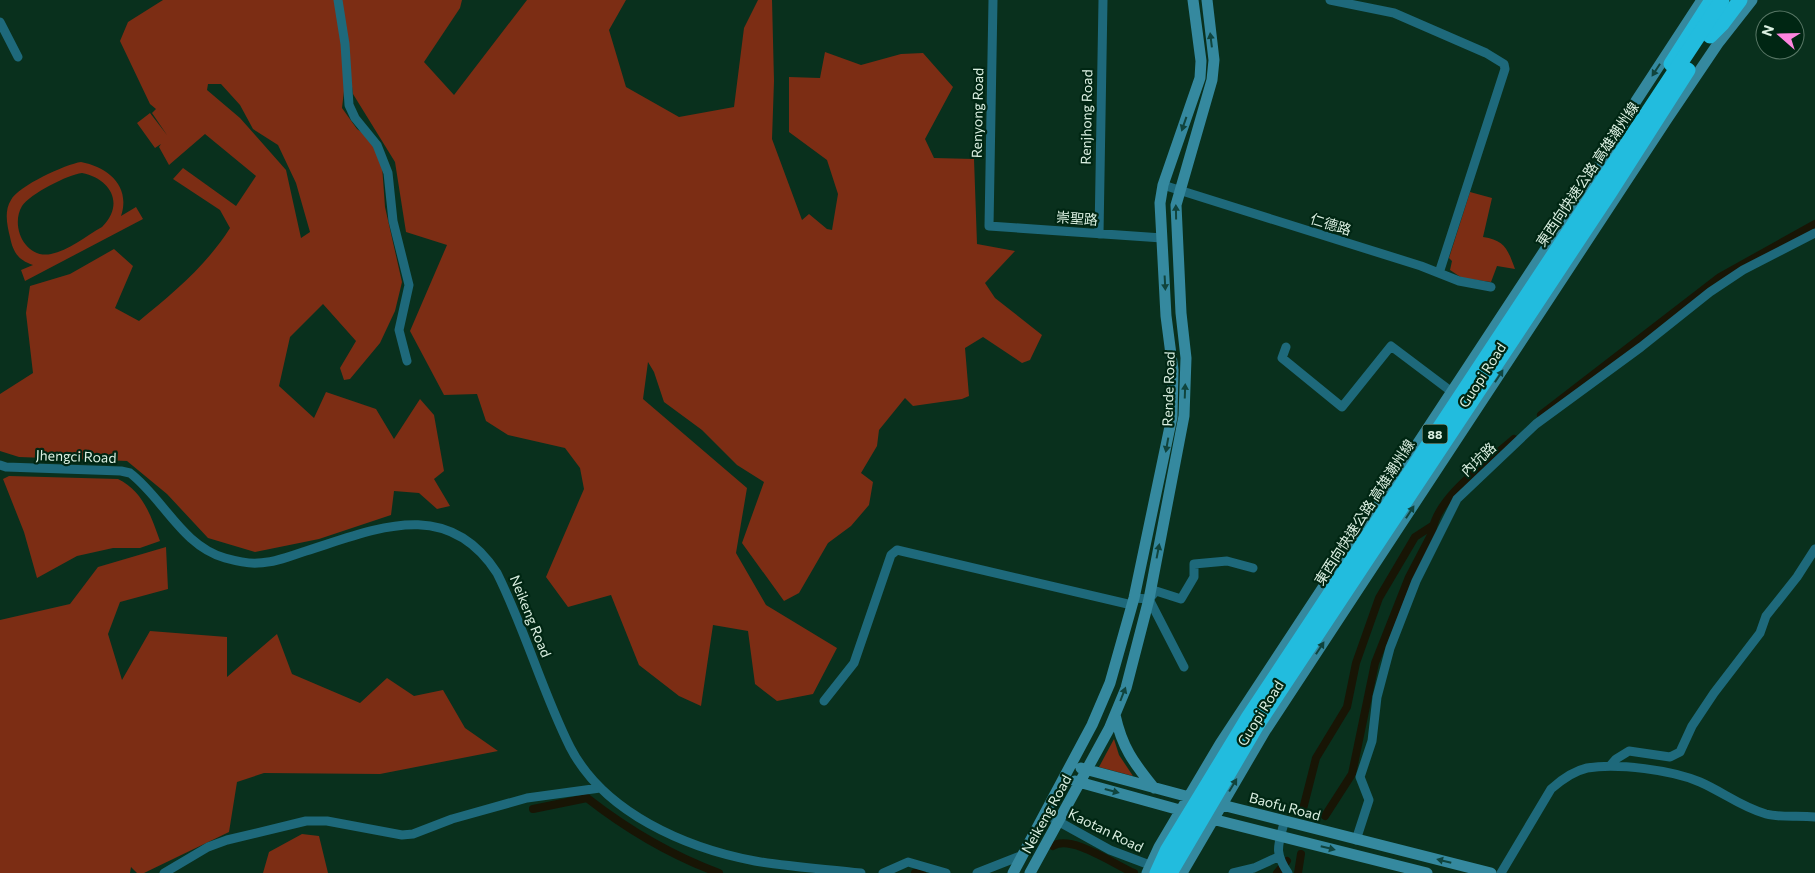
<svg xmlns="http://www.w3.org/2000/svg" width="1815" height="873" viewBox="0 0 1815 873" font-family="Commissioner,'Noto Sans TC',sans-serif">
<rect width="100%" height="100%" fill="#09301d"/>
<path fill="#7c2d14" fill-rule="evenodd" d="M163,0h299l-2,8 -36,54 30,33 73,-95h99l-17,30 17,57 53,30 55,-10 10,-79 14,-28h14l2,81 -2,58 30,81 7,-6 18,15 5,1 6,-36 -11,-34 -38,-28v-55l31,1 5,-26 36,13 40,-11 22,-1 30,34 -28,52 9,19 40,1 3,85 38,7 -30,32 10,15 47,37 -12,25 -8,3 -39,-26 -18,11 4,48 -7,3 -49,7 -8,-8 -26,32 -2,16 -16,27 12,9 -4,23 -18,21 -23,17 -29,50 -15,8 -42,-58 22,-61 -27,-17 -35,-35 -38,-28 -10,-30 -6,-10 -5,37 104,89 -11,65 30,52 71,43 -24,46 -36,7 -22,-17 -7,-53 -35,-6 -12,81 -22,-10 -40,-31 -28,-70 -43,12 -22,-30 38,-88 -4,-21 -15,-20 -57,-13 -22,-14 -9,-27 -33,1 -34,-64 37,-86 -41,-13 -11,-70 -42,-68 -5,-37 -6,51 15,21 19,13 6,23 3,42 17,75 -7,29 -15,32 -30,36 -6,1 -4,-12 16,-27 -33,-37 -33,33 -11,49 35,32 12,-26 50,17 18,30 26,-40 14,16 10,56 -10,8 16,27 -13,3 -18,-16 -25,-2 -3,24 -72,24 -64,13 -47,-14 -41,-44 -40,-33 -108,-4 -19,-6v-57l33,-21 -7,-60 4,-27 40,-12 44,-25 19,17 -18,42 24,13c34,-28 67,-55 91,-93l-10,-18 -47,-31 10,-11 53,38 20,-30 -51,-42 -36,31 -10,-18 2,-3 -6,4 -18,-25 13,-10 17,22 -15,-22 4,-4 -6,-5 -30,-63 8,-19zM208,84h13l19,21 13,24 25,16 18,38 14,49 -9,6 -15,-68 -46,-52 -33,-28z
M81,162c27,5 50,24 40,54l15,-9 7,12 -118,62 -4,-11 12,-5c-15,-5 -20,-13 -23,-28 -3,-12 -6,-26 1,-37 7,-14 55,-36 70,-38zM82,173c29,6 43,31 20,54 -16,9 -34,24 -51,27 -26,5 -41,-28 -29,-48 8,-12 45,-31 60,-33z
M1470,192l22,6 -9,39c22,3 25,13 32,32l-18,-3 -6,16 -29,-4 -12,-8 2,-9 -3,-3z
M9,476l109,3c25,12 33,37 42,62l-20,7h-27l-36,8 -40,22 -13,-46 -21,-53z
M166,547l2,42 -48,13 -12,32 14,46 28,-49 77,6v40l50,-43 15,40 68,29 27,-25 27,18 29,-6 22,38 33,23 -118,23 -116,-1 -27,9 -8,50 -85,41h-7l-6,-6 -1,6h-130v-253l70,-16 28,-37z
M1114,739l5,16 14,21 -34,-9z
M302,834l17,2 9,37h-65l6,-21z"/>
<g fill="none" stroke-linecap="round" stroke-linejoin="round">
<path stroke="#181505" stroke-width="8" d="M1541,415l179,-138 95,-53
M533,809l54,-11c41,32 83,57 132,75
M1303,809l13,-51 31,-51 9,-44 23,-65 36,-61 17,-11
M1325,816l27,-42 23,-111 34,-86 23,-44c3,-35 56,-71 82,-94
M1053,846c18,-12 62,19 81,27
M915,873h7
M1277,873l10,-12
M1298,873l3,-19"/>
<path stroke="#1e697b" stroke-width="9" d="M338,0l7,44 4,61 6,13 22,27 11,28 5,48 16,64 -10,45 8,31
M993,0l-4,226 173,12
M1330,0l64,13 92,40 18,11 1,5 -66,204
M0,22l18,35
M1163,185l258,81 38,15 32,6
M1099,234l4,-234
M1286,347l-4,11 60,49 49,-61 61,46
M0,465l6,2 115,4 9,2c33,25 52,73 95,85 11,3 22,6 33,5 16,0 33,-7 48,-12 70,-22 141,-55 191,22 28,56 45,118 73,174 34,66 116,101 185,114 35,6 71,8 106,12
M1134,598l15,1 35,68
M1149,599l7,-8 25,8 13,-22v-13l33,-3 26,7
M824,701l30,-38 37,-108 6,-5 235,55
M1610,766l6,-7 13,-8 41,6 10,-5 12,-26 22,-33 46,-60 6,-17 31,-39 18,-28
M1045,814l65,36 45,17
M1284,823c-6,23 -10,29 4,50
M1356,840l13,-40 -9,-23 12,-36 5,-44 13,-49 26,-67 41,-82 79,-75 105,-77 69,-55 33,-22 72,-37
M164,873l44,-26 19,-7 79,-19h21l75,14 11,-1 39,-15 75,-21 73,-10
M883,873l25,-11 38,11
M977,873l46,-18
M1233,873l21,-5 24,-11
M1501,873l50,-84c10,-9 23,-18 36,-21 31,-5 85,2 113,14 23,10 41,25 66,32 16,4 32,1 49,3"/>
<path stroke="#35899f" stroke-width="11" d="M1115,715c7,32 18,47 39,73
M1081,768l112,30
M1075,781l112,31
M1214,803l277,70
M1208,818l219,55
M1013,873l79,-148 18,-42 24,-85 38,-181 1,-47 -7,-54 -6,-113 3,-18 37,-107 1,-17 -8,-61
M1030,873l79,-144 17,-41 23,-89 35,-183 2,-58 -5,-45 -5,-108 36,-125 2,-20 -7,-60
M1147,873l12,-26 61,-103 371,-564 45,-79 66,-101
M1182,873l83,-142 402,-612 52,-77 33,-42"/>
<path stroke="#22bcde" stroke-width="15" d="M1710,36l12,-12 18,-24
M1671,64l41,-64"/>
<path stroke="#22bcde" stroke-width="15" d="M1157,873l10,-22 81,-133 474,-718
M1170,873l87,-148 353,-533 78,-122"/>
</g>
<defs><path id="oneway-solid" d="M-6-.8H1V-3.2L6.5 0L1 3.2V.8H-6Z" transform="scale(1.25)"/></defs>
<g fill="#10443d">
<use href="#oneway-solid" transform="translate(1211 40) rotate(-97)"/>
<use href="#oneway-solid" transform="translate(1656 70) rotate(123)"/>
<use href="#oneway-solid" transform="translate(1184 124) rotate(109)"/>
<use href="#oneway-solid" transform="translate(1176 212) rotate(-91)"/>
<use href="#oneway-solid" transform="translate(1165 283) rotate(87)"/>
<use href="#oneway-solid" transform="translate(1499 376) rotate(-57)"/>
<use href="#oneway-solid" transform="translate(1185 391) rotate(-88)"/>
<use href="#oneway-solid" transform="translate(1167 445) rotate(100)"/>
<use href="#oneway-solid" transform="translate(1410 512) rotate(-57)"/>
<use href="#oneway-solid" transform="translate(1158 551) rotate(-79)"/>
<use href="#oneway-solid" transform="translate(1320 648) rotate(-57)"/>
<use href="#oneway-solid" transform="translate(1123 694) rotate(-69)"/>
<use href="#oneway-solid" transform="translate(1233 785) rotate(-59)"/>
<use href="#oneway-solid" transform="translate(1112 791) rotate(15)"/>
<use href="#oneway-solid" transform="translate(1328 848) rotate(14)"/>
<use href="#oneway-solid" transform="translate(1444 861) rotate(-166)"/>
</g>
<g text-anchor="middle" dominant-baseline="central" stroke-width="4.5" stroke-linejoin="round" paint-order="stroke">
<rect fill="#002613" stroke="#99b3a4" stroke-width="1" x="1422.5" y="424.5" width="25" height="19" rx="4"/>
<g font-size="12" font-weight="bold" fill="#dbf0e2">
<text x="1435" y="434">88</text>
</g>
<g font-size="14" fill="#dbf0e2" stroke="#002613">
<text transform="translate(977 113) rotate(-89)">Renyong Road</text>
<text transform="translate(1086 117) rotate(-89)">Renjhong Road</text>
<text transform="translate(1587 174) rotate(-56)">東西向快速公路 高雄潮州線</text>
<text transform="translate(1077 218) rotate(4)">崇聖路</text>
<text transform="translate(1331 224) rotate(17)">仁德路</text>
<text transform="translate(1482 375) rotate(-57)">Guopi Road</text>
<text transform="translate(1168 389) rotate(-88)">Rende Road</text>
<text transform="translate(76 456) rotate(2)">Jhengci Road</text>
<text transform="translate(1478 459) rotate(-43)">內坑路</text>
<text transform="translate(1364 512) rotate(-57)">東西向快速公路 高雄潮州線</text>
<text transform="translate(531 616) rotate(68)">Neikeng Road</text>
<text transform="translate(1260 713) rotate(-58)">Guopi Road</text>
<text transform="translate(1285 806) rotate(15)">Baofu Road</text>
<text transform="translate(1046 814) rotate(-61)">Neikeng Road</text>
<text transform="translate(1106 830) rotate(26)">Kaotan Road</text>
</g>
</g>
<g transform="translate(1780 35) rotate(290)"><circle r="24" fill="#002613" stroke="#587766"/>
<path d="M0-4L9 19L0 12L-9 19Z" fill="#fe85e0"/>
<text y="-8" font-size="14" font-weight="bold" text-anchor="middle" fill="#dbf0e2">N</text>
</g>
</svg>
